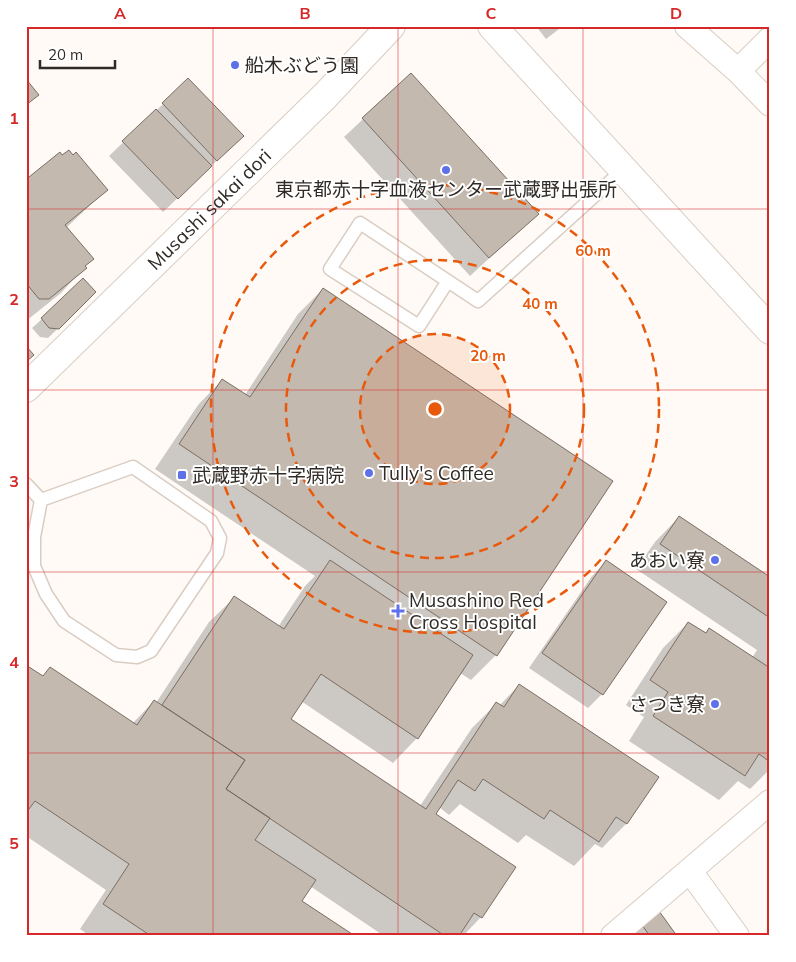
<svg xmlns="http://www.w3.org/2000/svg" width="796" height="962" viewBox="0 0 796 962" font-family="Mulish,'Noto Sans JP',sans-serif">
<rect width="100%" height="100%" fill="#fffaf5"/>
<path fill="#0003" d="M536,26h27l-17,13z
M411,74l126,140 -67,62 -126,-139z
M188,80l40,70 -65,62 -54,-56z
M26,175l3,4 77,11 -40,38 26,31 -31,34 -35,28z
M323,289l288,192 -115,174 -25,25 -11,-7 -43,65 -24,25 -92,-62 -12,19 131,86 52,-78 24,-24 3,2 20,-21 138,92 -31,47 -24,24 -7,-4 -21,22 -48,-31 -8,8 -58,-39 -11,11 -10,-8 -5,7 47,103 -18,19h-79l-74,-50 -9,15 52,35h-263l-10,-7 26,-39 -80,-54v-170l16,11 8,-8 82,55 22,-23 2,2 53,-81 25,-24 44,29 27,-41 10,-10 -160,-107 43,-64 24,-25 23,15 53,-81z
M95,292l-47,46 -8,-1 -8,-9 10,-9z
M679,517l91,61v191l-20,20 -12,-8 -19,19 -90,-59 15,-24 -18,-12 37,-57 25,-25 64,35 5,-8 -121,-81 19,-27z
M606,562l59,41 -63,91 -14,14 -59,-40 63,-92z
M659,912l16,24h-42l-1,-2z"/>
<path fill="#c4b9af" stroke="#796e65" d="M411,73l128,141 -50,44 -127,-140z
M188,78l56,58 -27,25 -55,-58z
M26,79l13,16 -13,10z
M156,109l56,57 -34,33 -56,-58z
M69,150l4,5 3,-3 32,38 -43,35 29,34 -9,7 2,2 -38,31h-10l-13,-16v-110l3,4 31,-25 2,3z
M83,278l13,14 -37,37 -10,-1 -8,-10z
M323,288l290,193 -116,175 -318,-212 43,-65 28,18z
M26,346l8,9 -8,7z
M679,516l91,61v41l-110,-74z
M330,560l143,95 -55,84 -97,-65 -30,45 135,90 70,-107 8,5 15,-23 140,93 -32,47 -11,-7 -17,25 -49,-32 -6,9 -61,-40 -8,12 -17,-11 -22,34 80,53 -34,51 -8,-5 -15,23h-14l-219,-147 19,-29 -83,-55 72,-109 50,33z
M606,560l61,42 -64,93 -61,-42z
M688,622l18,11 3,-5 61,40v94l-11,-8 -14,22 -92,-60 15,-24 -18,-12z
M26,665l17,11 7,-9 87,58 17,-25 91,60 -19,29 44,29 -15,22 61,40 -14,21 53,35h-204l-48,-32 26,-40 -94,-63 -9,12z
M659,911l18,25h-27l-9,-12z"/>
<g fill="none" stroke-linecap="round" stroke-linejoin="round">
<defs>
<path id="lane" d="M448,281l-29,45 -89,-57 30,-46 118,78 145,-131
M133,467l78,54 9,17 -3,15 -66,98 -14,6 -21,-2 -52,-34 -18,-27 -12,-28v-29l7,-37z
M26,484l15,16"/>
<path id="street" d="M687,26l51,45 32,33
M738,71l32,-32
M690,871l47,65
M613,936l157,-134"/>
<path id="secondary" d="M492,26l278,304"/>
<g id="primary">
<path id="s1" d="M26,388l299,-292 66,-70"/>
</g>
</defs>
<use href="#lane" stroke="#d9cdc3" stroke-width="15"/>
<use href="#street" stroke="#d9cdc3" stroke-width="26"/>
<use href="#secondary" stroke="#d9cdc3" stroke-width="30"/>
<use href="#primary" stroke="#d9cdc3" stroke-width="30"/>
<use href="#lane" stroke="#fff" stroke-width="12"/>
<use href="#street" stroke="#fff" stroke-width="24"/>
<use href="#secondary" stroke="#fff" stroke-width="28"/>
<use href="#primary" stroke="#fff" stroke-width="28"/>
</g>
<path fill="none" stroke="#d62828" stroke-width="1" stroke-opacity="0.55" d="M213,26v910M398,26v910M583,26v910M26,209h744M26,390h744M26,572h744M26,753h744"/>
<circle cx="435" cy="409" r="75" fill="#e8590c" fill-opacity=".12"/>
<g fill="none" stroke="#e8590c" stroke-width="2.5" stroke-dasharray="9 6">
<circle cx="435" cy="409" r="75"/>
<circle cx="435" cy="409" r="149"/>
<circle cx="435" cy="409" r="224"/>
</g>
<g fill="#5e71e8" stroke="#fff" stroke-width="2">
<circle cx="235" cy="65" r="5"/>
<circle cx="446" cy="170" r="5"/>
<circle cx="369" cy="473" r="5"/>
<rect x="177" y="470" width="10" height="10" rx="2.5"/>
<circle cx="715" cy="560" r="5"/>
<path d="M395.5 603.5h5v5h5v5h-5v5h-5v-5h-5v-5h5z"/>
<circle cx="715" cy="704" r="5"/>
</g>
<g text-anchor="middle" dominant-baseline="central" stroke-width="4" stroke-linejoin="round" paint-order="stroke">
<g font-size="19" fill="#302b27" stroke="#fff" text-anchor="start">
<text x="245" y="65">船木ぶどう園</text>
<text x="446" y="189" text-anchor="middle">東京都赤十字血液センター武蔵野出張所</text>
<text x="379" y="473">Tully's Coffee</text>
<text x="192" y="475">武蔵野赤十字病院</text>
<text x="705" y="560" text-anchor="end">あおい寮</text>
<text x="409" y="600">Musashino Red<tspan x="409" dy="22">Cross Hospital</tspan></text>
<text x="705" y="704" text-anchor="end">さつき寮</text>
</g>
<g font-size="19" fill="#302b27" stroke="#fff">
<text stroke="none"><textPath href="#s1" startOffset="256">Musashi sakai dori</textPath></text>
</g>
</g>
<circle cx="435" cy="409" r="8" fill="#e8590c" stroke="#fff" stroke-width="2.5"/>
<g font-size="15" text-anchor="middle" font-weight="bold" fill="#e8590c" stroke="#fff" stroke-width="4" stroke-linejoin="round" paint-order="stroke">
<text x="593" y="256">60 m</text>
<text x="540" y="309">40 m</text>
<text x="488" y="361">20 m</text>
</g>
<rect width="796" height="962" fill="none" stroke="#ffffff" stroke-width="55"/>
<path d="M40 60v8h75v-8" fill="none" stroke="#302b27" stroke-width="2.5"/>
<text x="48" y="60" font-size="15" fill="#302b27" stroke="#ffffff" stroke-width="4" paint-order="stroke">20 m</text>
<rect x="28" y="28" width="740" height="906" fill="none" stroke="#d62828" stroke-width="2"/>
<g font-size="16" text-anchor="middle" font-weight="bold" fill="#d62828">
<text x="120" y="19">A</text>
<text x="305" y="19">B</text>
<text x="491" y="19">C</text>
<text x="676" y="19">D</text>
<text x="14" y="124">1</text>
<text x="14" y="305">2</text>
<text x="14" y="487">3</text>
<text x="14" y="668">4</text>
<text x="14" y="849">5</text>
</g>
</svg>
